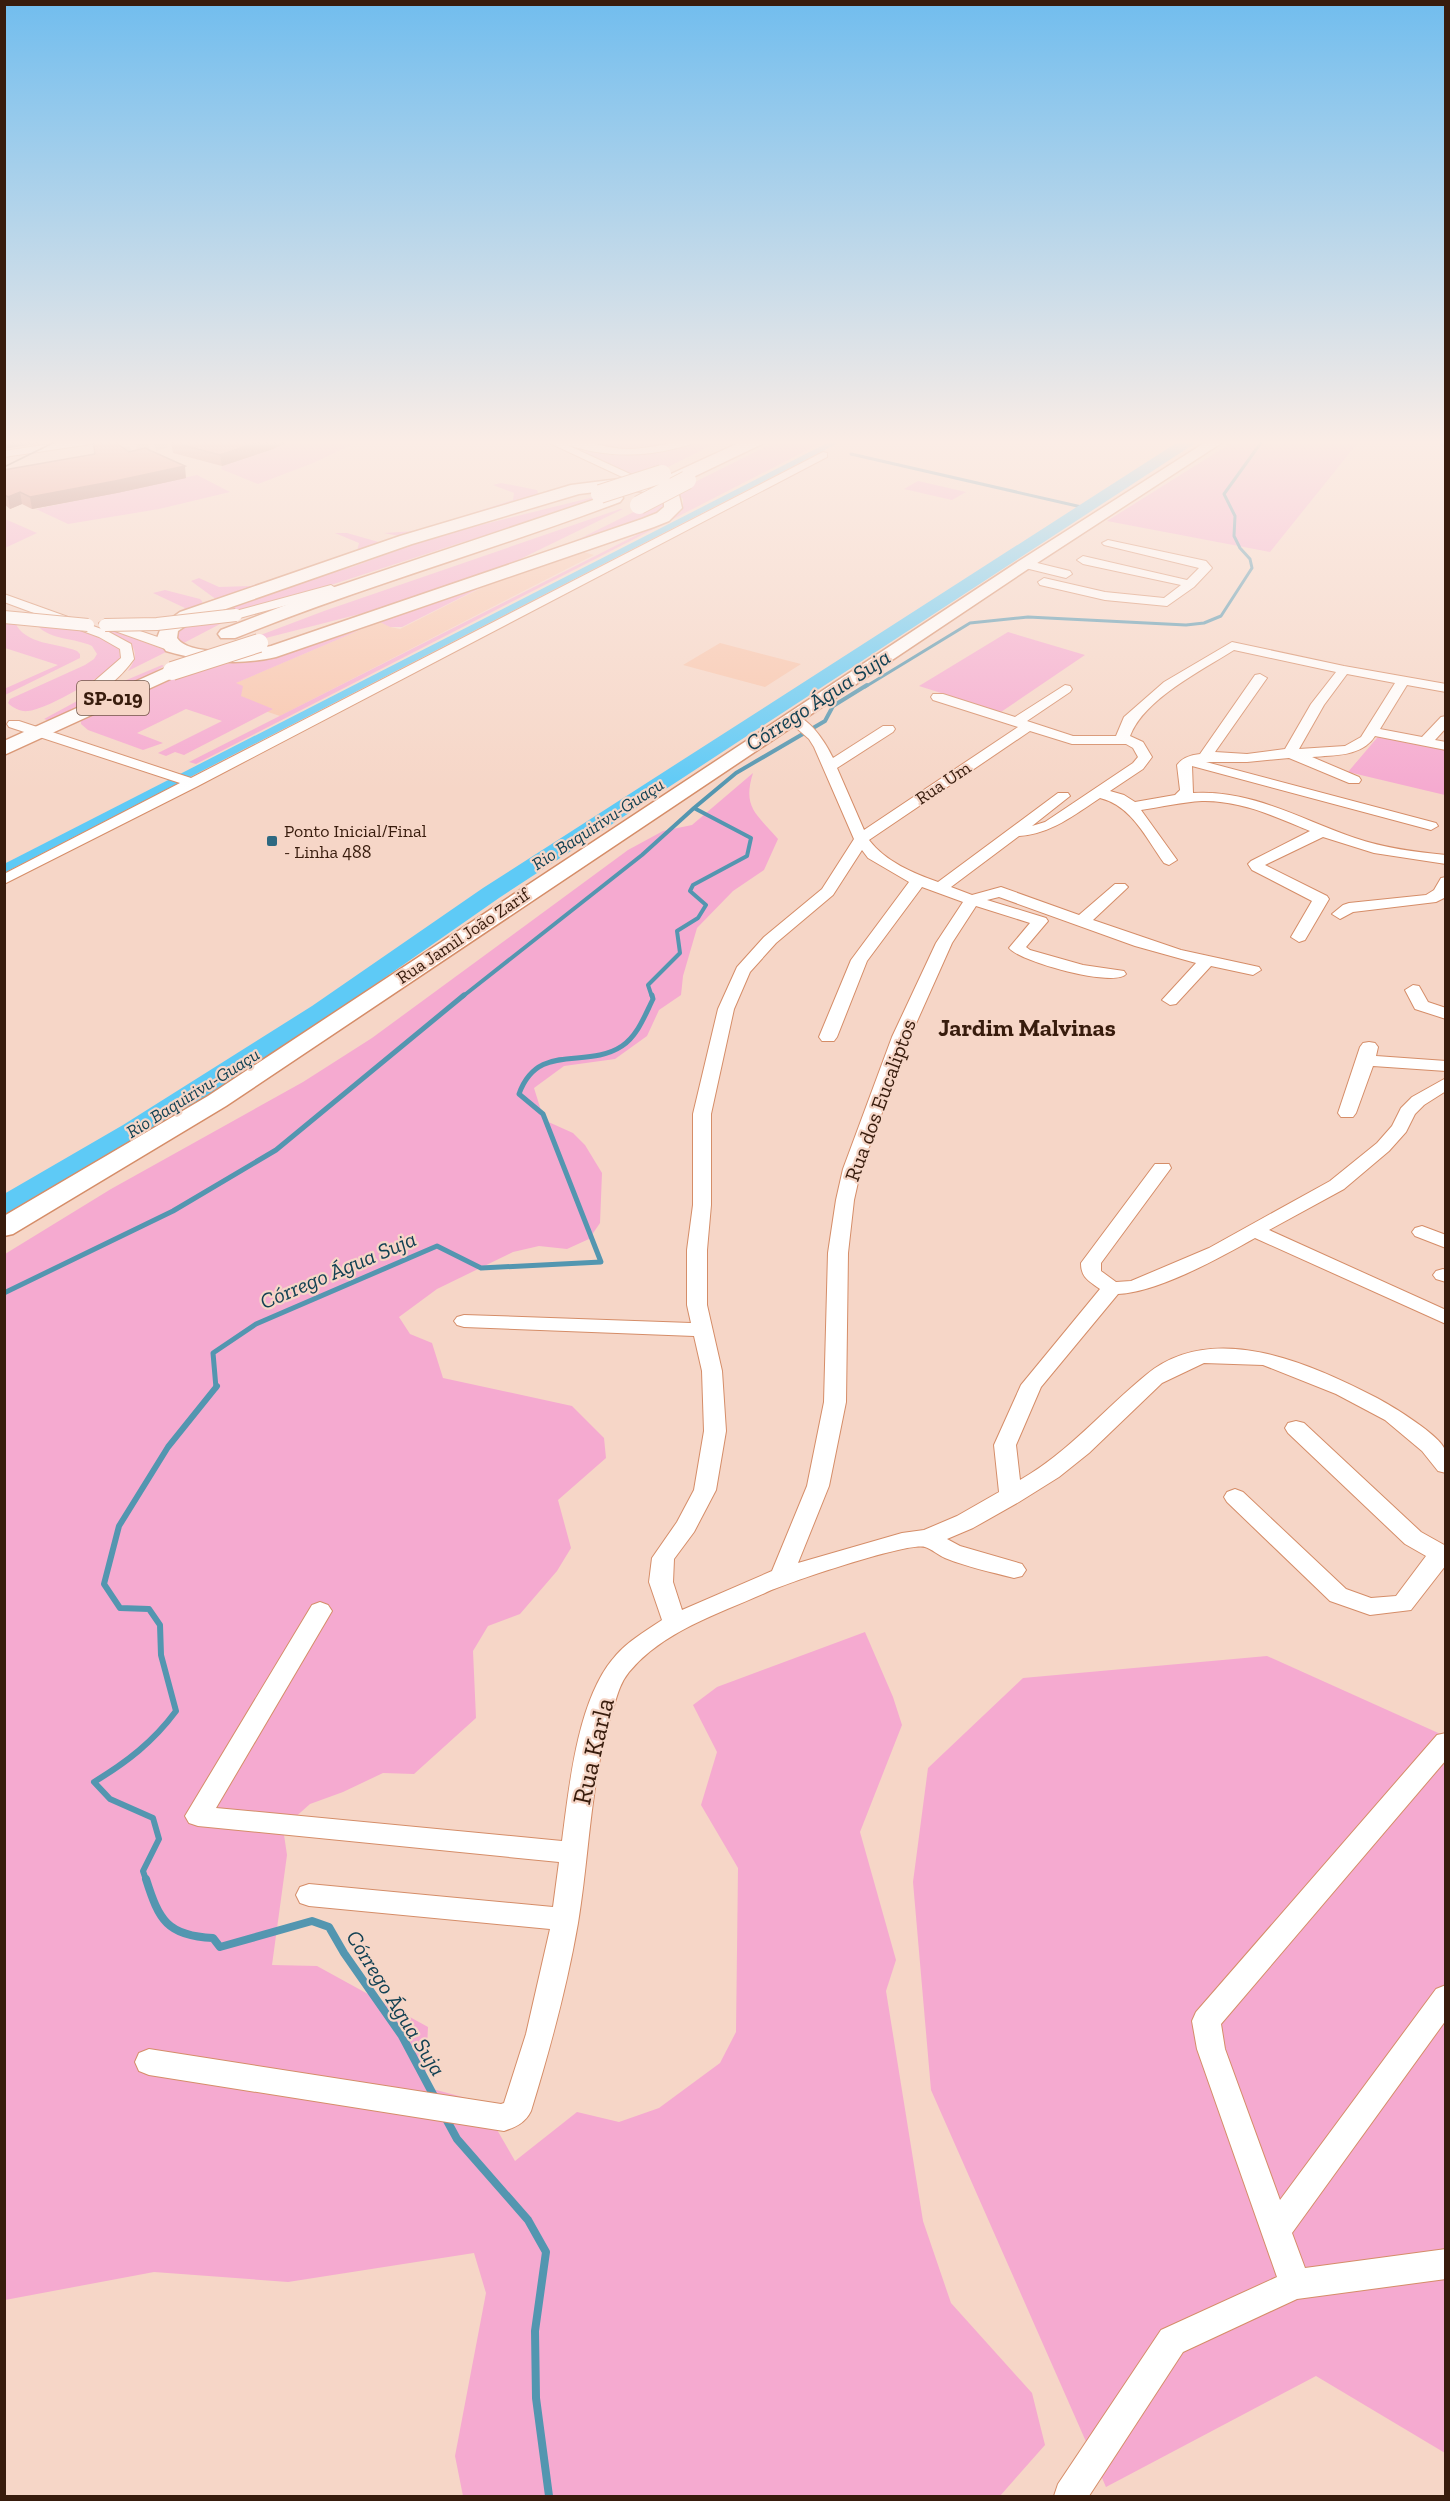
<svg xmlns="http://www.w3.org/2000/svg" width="1450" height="2501" viewBox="0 0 1450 2501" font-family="'Zilla Slab',serif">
<rect width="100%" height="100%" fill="#f6d6c7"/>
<path fill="#f8c5ac" d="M580,551l14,4 -314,161 -15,-5 5,-3 -32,-11 -5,-13 148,-63 9,6 10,2 89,-45z
M720,643l81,21 -36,23 -82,-22z"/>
<path fill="#f5aad0" d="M292,440h70l-49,23 -55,21 -37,-15 1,-3z
M574,440h115l-22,6 -46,4z
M705,440h17l-66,33 -19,6 -67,-35c55,10 80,16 135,-4z
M779,440h48l-631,324 -7,-2 489,-248 5,-7v-8l-8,-7z
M1236,440h124l-90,112 -163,-31z
M197,475l33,17 -71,17 -91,15 -32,-15z
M918,481l48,11 -14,8 -48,-11z
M501,483l36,7 2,6 -140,40 -15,-3 33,-2 96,-31 1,-7 -21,-8z
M594,497h7l-68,26 -70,19 -172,56 -70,16 -12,-4 143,-43 84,-31z
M662,498l9,10 -113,42 11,-6z
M620,509h3l-125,61 -103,35 -137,35 -5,-2 71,-27z
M5,519l32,14 -32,15z
M335,533h12l35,10 -165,57 -26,-19 8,-3 20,9 32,-1 106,-35 2,-8z
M492,582l-90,45h-12l-10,-5v-3z
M165,590l35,9 2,2 1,5 -22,4 4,-2 -32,-15z
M5,620l10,2c9,23 43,21 62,29l3,3v4l-75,37 -1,-6 54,-24 -53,-17z
M222,623l-44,23 -3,-18z
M37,625l51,4 31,18 1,11c-9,15 -74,52 -92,53 -7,1 -15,-3 -20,-8l2,-4 75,-34 9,-6 3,-5 -5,-8c-16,-8 -43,-6 -55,-21z
M102,630l12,1 54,20 -40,20c19,-26 -5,-32 -26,-41z
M360,630l-124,53 7,3 -2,10 32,13 -89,46 -9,-3 -9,4 -8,-3 64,-32 -36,-12 -49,24 26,10 -20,7 -55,-20 -7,-6v-6l96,-46 98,-16z
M1008,632l77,23 -84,57 -82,-26z
M162,665l2,1 -25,15 -89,40 -6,-2 35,-19z
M1382,732l63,14v49l-97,-23z
M753,773c-11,35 4,41 25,66l-14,31 -31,21 -36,37 -14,48 -2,19 -22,15 -12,26 -32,23 -51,7 -30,22 10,32 29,13 12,12 17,28 -2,50 -11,16 -22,10 -28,-3 -26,6 -76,37 -38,28 11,17 22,9 11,35 129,28 32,32 2,20 -48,42 13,48 -14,23 -37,43 -32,12 -15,25 3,67 -62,56 -31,-1 -40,19 -33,12 -27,24 4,27 -15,110 45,1 111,61 -3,60 56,15 34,59 62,-49 42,10 40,-14 61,-45 16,-31 2,-164 -37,-63 16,-53 -24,-47 24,-18 148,-55 28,65 9,28 -42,107 36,128 -10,31 37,230 28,82 81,90 13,52 -45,51h-537l-8,-40 31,-163 -12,-40 -186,29 -134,-10 -149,28v-1046l106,-65 192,-107 69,-44 256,-188 35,-19 29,-6z
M437,933l5,1 -126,92 -98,64 -213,127v-7l129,-76 189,-118c11,-11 23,-15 35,-24 26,-20 50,-43 79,-59z
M1267,1656l178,80v717l-129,-77 -210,111 -175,-397 -18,-208 15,-114 95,-90z"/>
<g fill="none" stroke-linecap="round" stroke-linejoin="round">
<path stroke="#5396b0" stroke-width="3" d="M1438,440l8,8
M851,454l235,54
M865,687l105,-64 58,-6 158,8 18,-2 17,-7 31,-48 -2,-9 -10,-11 -6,-12 1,-20 -11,-22 39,-54"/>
<path stroke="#5396b0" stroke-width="4" d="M462,997l180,-142 52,-47
M652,997l-4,-12 32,-32 -3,-22 21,-13 8,-13 -16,-14 3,-6 54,-29 4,-18 -57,-30 42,-35 89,-52 8,-15 34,-21"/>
<path stroke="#5396b0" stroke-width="5" d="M4,1293l169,-82 103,-61 188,-155
M216,1388l-3,-35 43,-29 181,-78 44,22 120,-6 -58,-148 -24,-20c19,-53 67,-24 103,-48 16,-11 23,-31 31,-47l-1,-4"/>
<path stroke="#5396b0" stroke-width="6" d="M146,1880l-3,-9 16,-32 -6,-21 -43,-19 -16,-17c33,-20 59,-40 82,-71l-15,-56 -1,-30 -11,-16 -29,-1 -16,-24 15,-58 49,-79 49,-61"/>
<path stroke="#5396b0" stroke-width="8" d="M146,1879c13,41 21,57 67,59l7,9 92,-26 17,6 15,26 58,83 33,62
M445,2117l12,22 71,81 18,32 -11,79 1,67 13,98"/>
<path fill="#5ecaf6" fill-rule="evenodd" d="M833,440h11l-840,433v-9z"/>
<path fill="#5ecaf6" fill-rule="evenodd" d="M1181,440h19l-701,458 -169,118 -187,121 -129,76 -10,3v-22l119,-69 189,-119 171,-118z"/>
<path stroke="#d0b1a2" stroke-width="12" stroke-dasharray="12 6" stroke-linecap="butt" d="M120,455l52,-15"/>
<defs>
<path id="minor" d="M76,440h27l-5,3 -94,14v-6z
M543,440c13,0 18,-1 30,0 19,2 36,9 56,9 24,0 46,-9 70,-9 -7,5 -18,7 -26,9 -37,9 -73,7 -108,-5l89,41 2,2 -6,3z
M823,452l4,1v4l-629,329 -194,98v-10l176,-91 -171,-56 -2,-3 2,-3h10l172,57z
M1108,540l98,21 6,7 -18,19 -27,19 -62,-6 -65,-15 -2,-3 6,-4 61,14 59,6 17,-13 -98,-21 -6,-4 6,-4 104,24 12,-12 -95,-23 -2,-2z
M1025,560l45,11 2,3 -6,4 -45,-11 -2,-3z
M331,585l6,4 -2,3 -99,27 -6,-4 2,-3z
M4,594l103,37 24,13 3,15c-8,11 -27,34 -43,31l-2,-3 2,-3 30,-26 -1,-9 -21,-12 -95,-35z
M105,619l73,25 1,3 -1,3h-10l-67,-24 -2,-3z
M1232,642l112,24 102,18v8l-39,-7 -27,44 42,8 19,-20 5,-1v12l-11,12 11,2v8l-71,-14c-13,21 -41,19 -63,21l47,20 2,3 -2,3h-10l-60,-25 -42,4h-41l230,61 2,3 -7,4 -239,-64 1,27c58,-4 109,27 162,45 29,10 60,14 91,17v9l-72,-11 -51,-16 -58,28 62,31 2,3 -24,41 -6,2 -8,-5 21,-36 -60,-31 -4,-6 3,-3 59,-30c-34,-14 -70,-31 -108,-30 -20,1 -40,6 -61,9l36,50 -8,5 -5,-2c-18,-25 -32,-57 -64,-65 -26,17 -49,36 -81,38l-68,51 21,8 29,-8 78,28 36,-31h10l3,3 -3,3 -32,30 88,30 78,17 2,3 -8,5 -42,-9 -35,38 -6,1 -8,-5 34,-37 -61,-17 -136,-49 -12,3 59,18 2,3 -22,26 4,3 53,15 41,6 2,3c-11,14 -106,-12 -117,-26l21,-25 -54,-17 -24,37 -42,94 -49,132 -7,31 -6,53 -2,149 -17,84 -31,77 104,-30 22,-3 33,-14 42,-24 -5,-47 27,-60 79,-96c-11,-8 -19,-11 -19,-26l74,-99h14l2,4 -70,95v8l15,11 15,-1 78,-33 121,-67 47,-38 15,-17 9,-18 11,-11 34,-19v13l-22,14 -9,9 -9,18 -17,19 -45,38 -75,41 177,80v14l-191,-86c-36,20 -96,54 -137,56l-77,93 -25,58 4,35c49,-28 83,-70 126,-105 67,-56 165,-11 231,23 15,8 63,37 68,52 3,6 1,17 1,23l-8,-2 -16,-20 -37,-31 -49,-26 -73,-29 -59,-2 -42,20 -73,70 -30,24 -40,25 -46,26 -26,11 13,7 62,18 4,6 -4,6 -8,2c-23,-6 -47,-11 -69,-20 -7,-3 -13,-9 -20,-11 -18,-5 -138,36 -160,46 -47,21 -102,38 -136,79 -9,11 -12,24 -16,37 -23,69 -23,142 -35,214 -11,64 -28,126 -47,188 -6,12 -15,16 -27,20l-355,-56 -10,-4 -4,-9 4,-9 10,-4 352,55 3,-1 22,-69 24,-105 -241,-23 -9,-3 -4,-8 4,-8 9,-3 244,23 6,-45 -361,-36 -9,-3 -4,-7 127,-211 8,-3 8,3 4,6 -116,197 346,33c7,-53 15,-138 50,-181 13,-17 32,-28 50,-40l-13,-38 3,-24 25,-36 17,-32 10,-59 -2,-60 -8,-35 -230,-9 -7,-2 -3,-4 3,-4 7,-2 227,8 -4,-18v-55l6,-45v-91l25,-105 19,-42 27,-30 58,-48 32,-50 -40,-92 -5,-8 -24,-21 2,-3c19,-4 39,28 46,43l50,-32h10l2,3 -2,3 -56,36 27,62 154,-103 -85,-27 -2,-3 2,-3h10l72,23 50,-32 5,1 2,3 -2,3 -43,29 46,15h43l8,-19 40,-35zM1234,650l102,22 -25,32 -26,45 -38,5 -32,-2 52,-74 -7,-4 -5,1 -55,79c-9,1 -17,3 -23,11l3,25 -5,5 -40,7 -11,-7 -14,-4 33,-22 9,-12 -9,-15 -13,-6c14,-37 71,-65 104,-86zM1347,674l48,9 -34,54 -16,9 -46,3 25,-44zM1030,731l42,13h54l7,4 5,9 -5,6 -88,59 -13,4 38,-30 -2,-3h-10l-120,89c-25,-9 -52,-20 -69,-42zM862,850l6,8 41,24 -58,78 -32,77 3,4h12l3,-4 30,-76 55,-74 41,15 -27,41 -44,94 -49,132 -7,31 -8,53 -4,149 -17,84 -35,85 -90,39 -9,-28 1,-23 20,-27 22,-42 10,-59 -4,-60 -15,-66v-55l4,-45v-91l23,-105 16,-37 26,-29 57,-48z
M1446,877v20l-10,5 -83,10 -13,7 -8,-5 11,-9 6,-2 77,-8 8,-5 7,-12z
M1413,985l6,1 9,16 18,6v11l-31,-10 -10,-19z
M1369,1042l6,1 3,4 -2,9 70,5v10l-73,-5 -17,47 -3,4h-12l-3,-4 22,-66 3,-4z
M1422,1226l24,9v13l-31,-12 -3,-4 3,-4z
M1443,1269l3,1v12l-10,-3 -3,-4 3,-4z
M1296,1421l8,2 117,109 25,14v19l-35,45 -41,5 -40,-14 -103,-99 -3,-5 3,-5 8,-3 8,3 103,97 25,9 25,-2 30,-40 -21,-12 -117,-111 -3,-5 3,-5z
M1446,1733v27l-225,264 4,25 55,151 156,-211 10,-4v35l-154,213 13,35 141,-19v30l-149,20 -114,53 -94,144h-35l4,-12 103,-154 116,-53 -80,-228 -5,-28 4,-9 241,-277z"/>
<path id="secondary" d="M1209,440h17l-195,127 -805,539 -213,128 -9,2v-20l204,-120 811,-535z"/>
<path id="primary" d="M745,440h21l-2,3 -81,39h-12l-2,-4 2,-4z
M619,479c21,1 42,3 60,16l3,13 -13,13 -15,6 -378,130c-39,9 -72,5 -110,-6l-9,-13 5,-13 18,-13 220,-76 171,-51zM619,489l27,3 18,9v6l-7,6 -15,6 -371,127c-21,5 -81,11 -94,-8l1,-7 16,-11 218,-76 167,-50z
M614,493l6,1 3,4 -3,4c-127,48 -259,85 -385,136h-14l-3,-4 3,-4 96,-37z
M172,665l7,2 3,4 -3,4 -175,80v-14z"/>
</defs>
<use href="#minor" stroke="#d58d68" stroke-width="2"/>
<use href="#secondary" stroke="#d58d68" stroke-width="3"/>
<use href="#primary" stroke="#d58d68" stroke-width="3"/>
<use href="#minor" fill="#fff" fill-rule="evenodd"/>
<use href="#secondary" fill="#fff" fill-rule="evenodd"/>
<use href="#primary" fill="#fff" fill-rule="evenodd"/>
<path stroke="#6e5041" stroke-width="1.5" d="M4,467l55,-27"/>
<defs>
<path id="minor-bridge" d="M4,617l84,8
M105,625l52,-1 79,-9"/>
<path id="primary-bridge" d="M600,494l62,-20
M639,505l48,-25
M172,671l87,-28"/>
</defs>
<use href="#minor-bridge" stroke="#d58d68" stroke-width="14" stroke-linecap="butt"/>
<use href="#primary-bridge" stroke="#d58d68" stroke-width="20" stroke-linecap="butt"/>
<use href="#minor-bridge" stroke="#fff" stroke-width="12"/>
<use href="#primary-bridge" stroke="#fff" stroke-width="18"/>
</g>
<path fill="#c57e75" d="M93,440h24l-3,1 15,11 57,26 -69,15 -85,16 -10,-5 -12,5 -6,-5v-34l91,-16z
M171,442l102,7 -51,17 -49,-13z"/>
<path fill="#a0665f" d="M4,440h56l-56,9z
M263,440h29l-19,9 -51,17 -2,-11z
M185,466l1,12 -69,15 -85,16 -2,-12z
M20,492l2,12 -12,5 -2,-12z"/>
<path fill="#e59288" stroke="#a0665f" stroke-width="1.5" d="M93,440h19l17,12 16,-4 40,18 -70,15 -85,16 -10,-5 -12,5 -4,-3v-24l91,-16z
M178,440h85l-43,15 -49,-13z"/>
<linearGradient id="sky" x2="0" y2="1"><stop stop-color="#71bdee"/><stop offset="0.56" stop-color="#fbede6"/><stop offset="1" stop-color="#fbede6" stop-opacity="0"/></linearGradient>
<rect width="1450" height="790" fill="url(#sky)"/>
<rect fill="#2e6981" stroke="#f6d6c7" stroke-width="2" x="266" y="835" width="12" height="12" rx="3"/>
<g text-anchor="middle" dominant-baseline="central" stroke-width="4.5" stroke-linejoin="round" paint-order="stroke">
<g font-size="18" fill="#381c0d" stroke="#f6d6c7">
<text transform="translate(943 783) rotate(-34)">Rua Um</text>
<text transform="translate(463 936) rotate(-34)">Rua Jamil João Zarif</text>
</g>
<g font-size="18" font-style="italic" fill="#124153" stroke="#f6d6c7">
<text transform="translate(598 824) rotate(-33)">Rio Baquirivu-Guaçu</text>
<text transform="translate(193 1093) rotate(-32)">Rio Baquirivu-Guaçu</text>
</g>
<g font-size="18" fill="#381c0d" stroke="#f6d6c7" text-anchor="start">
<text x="284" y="831">Ponto Inicial/Final<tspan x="284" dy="21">- Linha 488</tspan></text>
</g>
<rect fill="#f6d6c7" stroke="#715445" stroke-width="1.5" x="77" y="681" width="72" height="34" rx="4.5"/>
<g font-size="20" font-weight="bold" fill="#381c0d">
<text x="113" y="698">SP-019</text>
</g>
<g font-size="21" fill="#381c0d" stroke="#f6d6c7">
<text transform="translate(880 1100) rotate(-70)">Rua dos Eucaliptos</text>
</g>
<g font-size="22" font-style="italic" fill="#124153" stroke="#f6d6c7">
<text transform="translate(818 700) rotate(-33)">Córrego Água Suja</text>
<text transform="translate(338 1270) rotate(-23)">Córrego Água Suja</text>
<text transform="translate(396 2003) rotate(58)">Córrego Água Suja</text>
</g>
<g font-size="24" font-weight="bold" fill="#381c0d" stroke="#f6d6c7">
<text x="1027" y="1027">Jardim Malvinas</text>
</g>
<g font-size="26" fill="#381c0d" stroke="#f6d6c7">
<text transform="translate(593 1751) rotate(-77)">Rua Karla</text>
</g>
</g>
<rect width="1450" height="2501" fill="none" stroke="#381c0d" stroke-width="12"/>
</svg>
